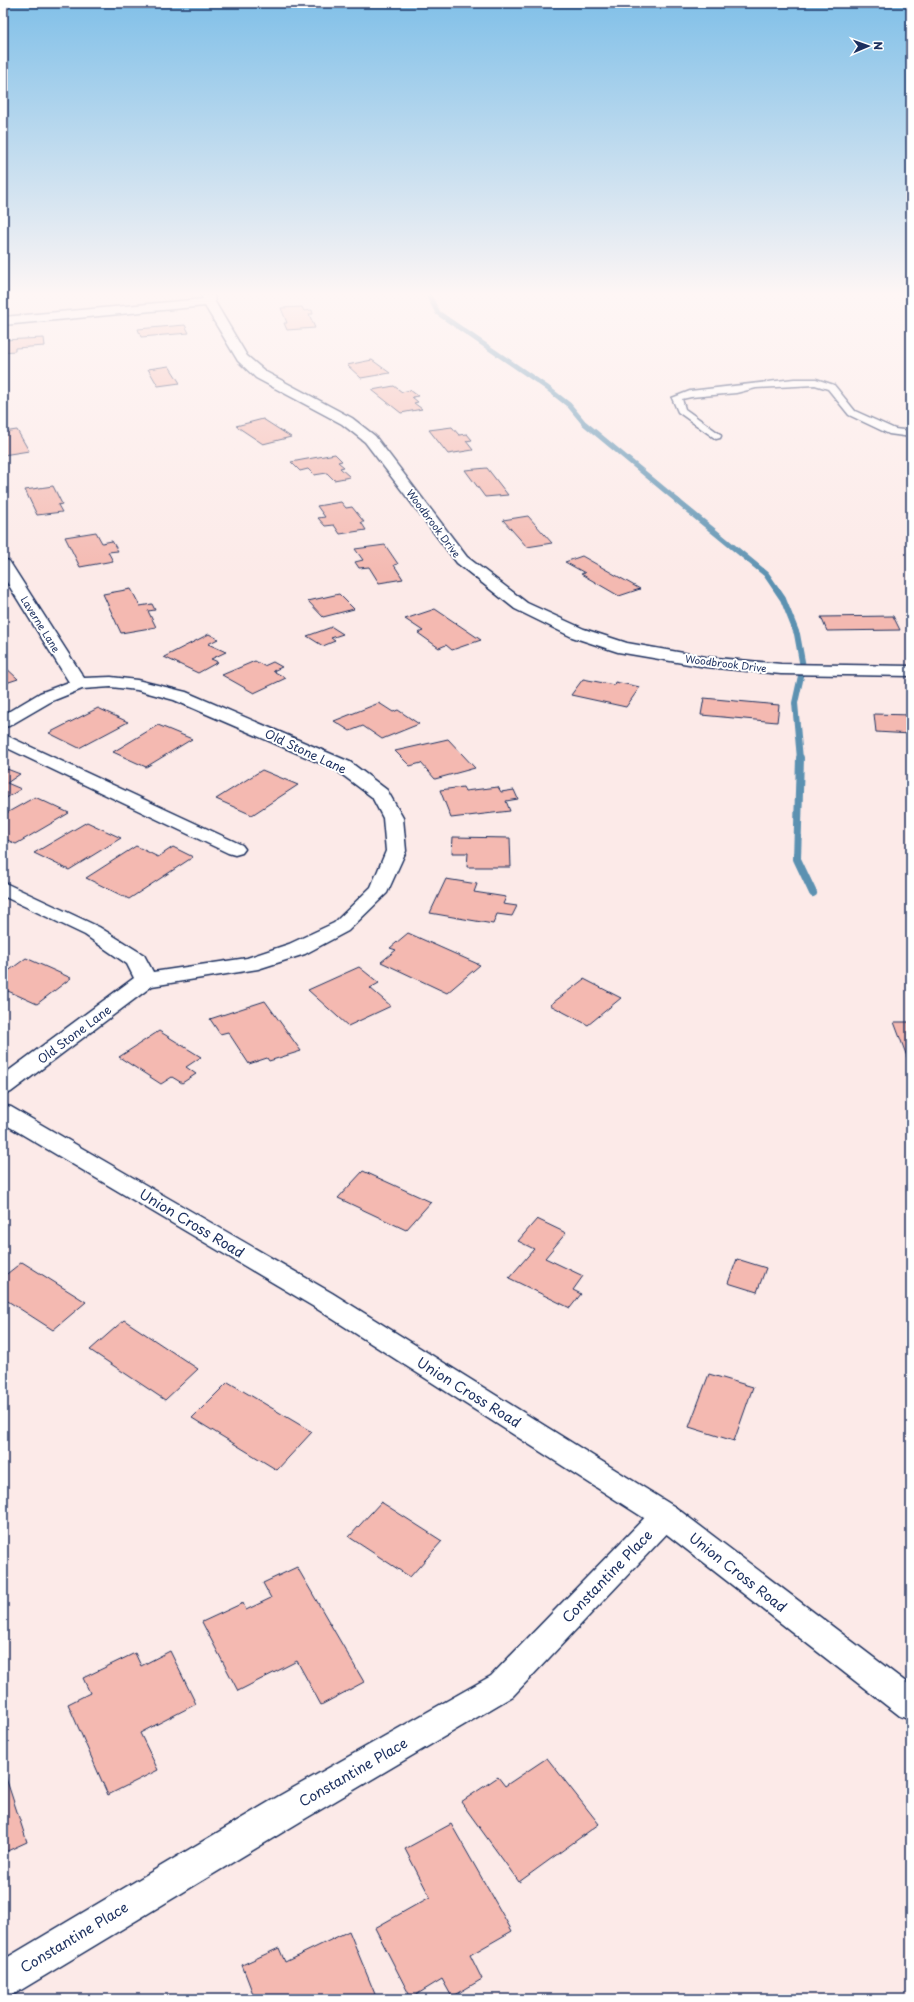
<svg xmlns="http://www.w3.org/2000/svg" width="914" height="2002" viewBox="0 0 914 2002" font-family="'Playpen Sans',sans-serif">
<rect width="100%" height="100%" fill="#fceae8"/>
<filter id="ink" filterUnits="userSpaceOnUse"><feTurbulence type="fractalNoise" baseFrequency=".025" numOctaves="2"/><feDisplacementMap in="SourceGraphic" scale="8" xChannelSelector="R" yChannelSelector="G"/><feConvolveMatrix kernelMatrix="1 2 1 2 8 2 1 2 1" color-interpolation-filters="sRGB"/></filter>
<g filter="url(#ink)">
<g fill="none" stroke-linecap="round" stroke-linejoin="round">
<path stroke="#5c91b1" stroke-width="5" d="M429,296l9,17 108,74 23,18 15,18 95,79"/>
<path stroke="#5c91b1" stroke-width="6" d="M677,501l89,73 17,25 14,35 6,33 -8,36 5,56"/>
<path stroke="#5c91b1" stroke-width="8" d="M800,758l-3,101 16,34"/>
</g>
<path fill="#f4b9b1" stroke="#1b2f5e" d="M302,307l2,4 8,-1 1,4h-4l6,14 -28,2 -3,-7h3l-6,-15z
M185,325l4,8 -48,4 -3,-8z
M44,338l1,8 -30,2v3l-12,1v-12z
M372,360l18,13 -29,5 -14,-13z
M169,366l11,17 -22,3 -10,-17z
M394,386l8,6 8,-2 8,6 -6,1 6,5 -4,1 8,6 -21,4 -29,-23z
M263,419l28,18 -28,7 -27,-18z
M452,427l7,8 8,-1 5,6 -6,1 7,9 -25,4 -19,-24z
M17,430l12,21 -26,4v-23z
M335,454l7,7 -4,1 6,5 -4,1 10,9 -16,3 -7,-7 -13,2 -6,-6 -8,2 -9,-9z
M487,468l21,27 -23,2 -20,-27z
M53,486l9,18 -4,1 4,7 -25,3 -12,-25z
M341,502l5,6 6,-1 12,15h-3l5,8 -26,4 -6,-9 -9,1 -7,-8 7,-1 -8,-11z
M528,516l24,27 -25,4 -24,-27z
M96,532l6,11 10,-2 6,10 -10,1 5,9 -33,6 -15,-30z
M385,545l13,19 -4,1 9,14 -24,4 -10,-16 -10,1 -4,-6 8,-2 -8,-11z
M582,556l58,33 -21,7 -38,-22 4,-1 -20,-11z
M131,589l9,17 12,-2 3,6 -7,1 8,16 -35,6 -18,-39z
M339,594l15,15 -31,8 -15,-16z
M435,609l46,31 -29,10 -6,-5 -7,3 -21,-15 5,-2 -18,-12z
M893,616l7,14 -73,1 -6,-14z
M332,627l11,7 -12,4 4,3 -12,5 -16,-10z
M209,634l9,5 -10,5 18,8 -15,7 7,3 -20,11 -34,-16z
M255,661l9,5 9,-4 9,5 -9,4 13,7 -32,15 -32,-18z
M3,665l15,14 -15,5z
M583,679l31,6 1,-3 25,5 -14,20 -55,-12z
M704,698l75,7 -2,17 -76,-7z
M379,703l14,9 5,-2 21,14 -37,15 -19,-13 -13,5 -16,-10z
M98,708l30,14 -49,26 -30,-15z
M874,714l37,1v19l-35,-2z
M158,725l34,14 -46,28 -33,-15z
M448,739l27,29 -40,11 -14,-16 -11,3 -15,-15z
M7,769l13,5 -13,9 14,6 -18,11v-28z
M262,770l36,15 -46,30 -36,-16z
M463,787l2,4 33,-4 3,5 13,-2 4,9 -12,2 4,10 -59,7 -11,-28z
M35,797l34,16 -53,31 -13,-6v-23z
M87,822l34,16 -52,32 -35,-17z
M453,837l57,1 1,29h-44l1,-14h-16z
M136,846l22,11 15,-10 20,10 -64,42 -43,-21z
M446,879l31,5 -3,8 32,5 -3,7 14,2 -5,10 -15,-2 -4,10 -63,-11z
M408,933l72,32 -33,28 -66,-31 15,-12 -6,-2z
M26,958l45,20 -34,26 -29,-13 -5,5v-21z
M359,967l20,16 -9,5 21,18 -43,20 -40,-36z
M584,979l37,19 -33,27 -38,-20z
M265,1001l36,50 -32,10 -2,-3 -18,6 -21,-32 -8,2 -10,-15z
M894,1022h17v40h-2z
M159,1031l42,26 -15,10 10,7 -14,9 -10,-6 -11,7 -42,-27z
M363,1171l68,31 -25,28 -68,-32z
M537,1219l29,14 -21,25 38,18 -10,14 8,4 -11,14 -61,-30 25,-29 -16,-8z
M737,1259l29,9 -9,24 -29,-9z
M22,1262l64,40 -33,28 -50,-32v-21z
M124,1320l74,49 -33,31 -75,-50z
M709,1374l44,13 -19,54 -45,-14z
M228,1382l84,50 -35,38 -85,-52z
M381,1502l61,39 -32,36 -61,-40z
M297,1567l67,115 -43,23 -24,-44 -59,30 -36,-69 41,-19 3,7 25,-12 -8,-15z
M170,1651l26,53 -56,29 18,37 -50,25 -40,-91 22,-11 -7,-15 52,-25 6,13z
M547,1758l52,66 -80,58 -58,-80 37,-25 7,9z
M3,1769l24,73 -24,11z
M451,1824l61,107 -42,24 12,24 -30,18 -10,-18 -31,19 -36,-70 55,-31 -25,-48z
M349,1931l28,68h-122l-13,-34 37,-17 6,14z"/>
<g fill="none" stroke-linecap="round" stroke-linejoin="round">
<defs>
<path id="lane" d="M794,379h22l18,6 21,26 40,18 16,2v6l-22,-3 -40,-19 -21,-26 -13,-4 -59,3 -20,5 -45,4 -9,2 3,10 35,25 1,2 -1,2 -4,1 -38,-27 -6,-14 18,-7z"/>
<path id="street" d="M202,296h12l1,6 32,54 19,16 86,46 23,18 92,121 60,46 57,26 43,14 79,14 75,7 130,2v10l-130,-2 -75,-7 -88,-15 -46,-15 -57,-28 -58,-46 -92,-121 -23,-18 -86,-46 -18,-17 -33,-55 -202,19v-8l200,-18z
M3,559l6,2 2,3 73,114 27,-1 26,3 49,12 164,70 37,28 16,28 3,33 -19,42 -39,38 -43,23 -47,15 -106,17 -141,106 -8,3v-20l131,-97 -7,-14 -42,-29 -82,-39v-14l96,45 45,28 9,17 94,-14 42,-14 45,-21 37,-36 15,-36 -3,-33 -11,-21 -36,-27 -162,-70 -37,-10 -26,-3 -29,2 -30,12 -43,25 -6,1v-12l37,-22 29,-11 -66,-106z
M3,734l239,111 3,4 -3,4 -7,2 -7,-2 -225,-107z
M665,1504l10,3 5,9 -5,9 -162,171 -210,124 -287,173 -13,5v-38l276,-164 212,-120 164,-169z"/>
<path id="secondary" d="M3,1105l8,2 321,186 343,214 236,179v34l-11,-4 -245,-191 -341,-218 -311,-184z"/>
</defs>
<use href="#lane" stroke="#1b2f5e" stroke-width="3"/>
<use href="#street" stroke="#1b2f5e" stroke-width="3"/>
<use href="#secondary" stroke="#1b2f5e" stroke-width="3"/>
<use href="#lane" fill="#fff" fill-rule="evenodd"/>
<use href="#street" fill="#fff" fill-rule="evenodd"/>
<use href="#secondary" fill="#fff" fill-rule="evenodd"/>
</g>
</g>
<linearGradient id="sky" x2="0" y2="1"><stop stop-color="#81c0e8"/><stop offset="0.51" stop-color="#fef6f5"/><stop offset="1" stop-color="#fef6f5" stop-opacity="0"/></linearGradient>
<rect width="914" height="577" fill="url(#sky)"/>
<g text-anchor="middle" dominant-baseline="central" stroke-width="4" stroke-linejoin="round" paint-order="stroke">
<g font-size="10" fill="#1b2f5e" stroke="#fff">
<text transform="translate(434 523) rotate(53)">Woodbrook Drive</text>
<text transform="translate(41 624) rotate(58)">Laverne Lane</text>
<text transform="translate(726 663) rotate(7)">Woodbrook Drive</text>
</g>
<g font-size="12" fill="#1b2f5e" stroke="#fff">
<text transform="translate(306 751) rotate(25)">Old Stone Lane</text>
<text transform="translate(74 1034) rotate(-37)">Old Stone Lane</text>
</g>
<g font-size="14" fill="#1b2f5e" stroke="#fff">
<text transform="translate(192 1223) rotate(31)">Union Cross Road</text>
<text transform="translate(469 1392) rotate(32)">Union Cross Road</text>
<text transform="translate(738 1572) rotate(38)">Union Cross Road</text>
<text transform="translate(607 1576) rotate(-46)">Constantine Place</text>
<text transform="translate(353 1772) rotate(-30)">Constantine Place</text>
<text transform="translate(74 1937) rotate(-31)">Constantine Place</text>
</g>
</g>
<rect width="914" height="2002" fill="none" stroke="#fff" stroke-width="16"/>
<rect x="8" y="8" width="898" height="1986" fill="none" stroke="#1b2f5e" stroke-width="1.5" filter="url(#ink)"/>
<g transform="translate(868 46) rotate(88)" stroke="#ffffff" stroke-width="3" paint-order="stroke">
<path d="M0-3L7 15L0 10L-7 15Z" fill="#1b2f5e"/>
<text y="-6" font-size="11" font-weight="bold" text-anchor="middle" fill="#1b2f5e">N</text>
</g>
</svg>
